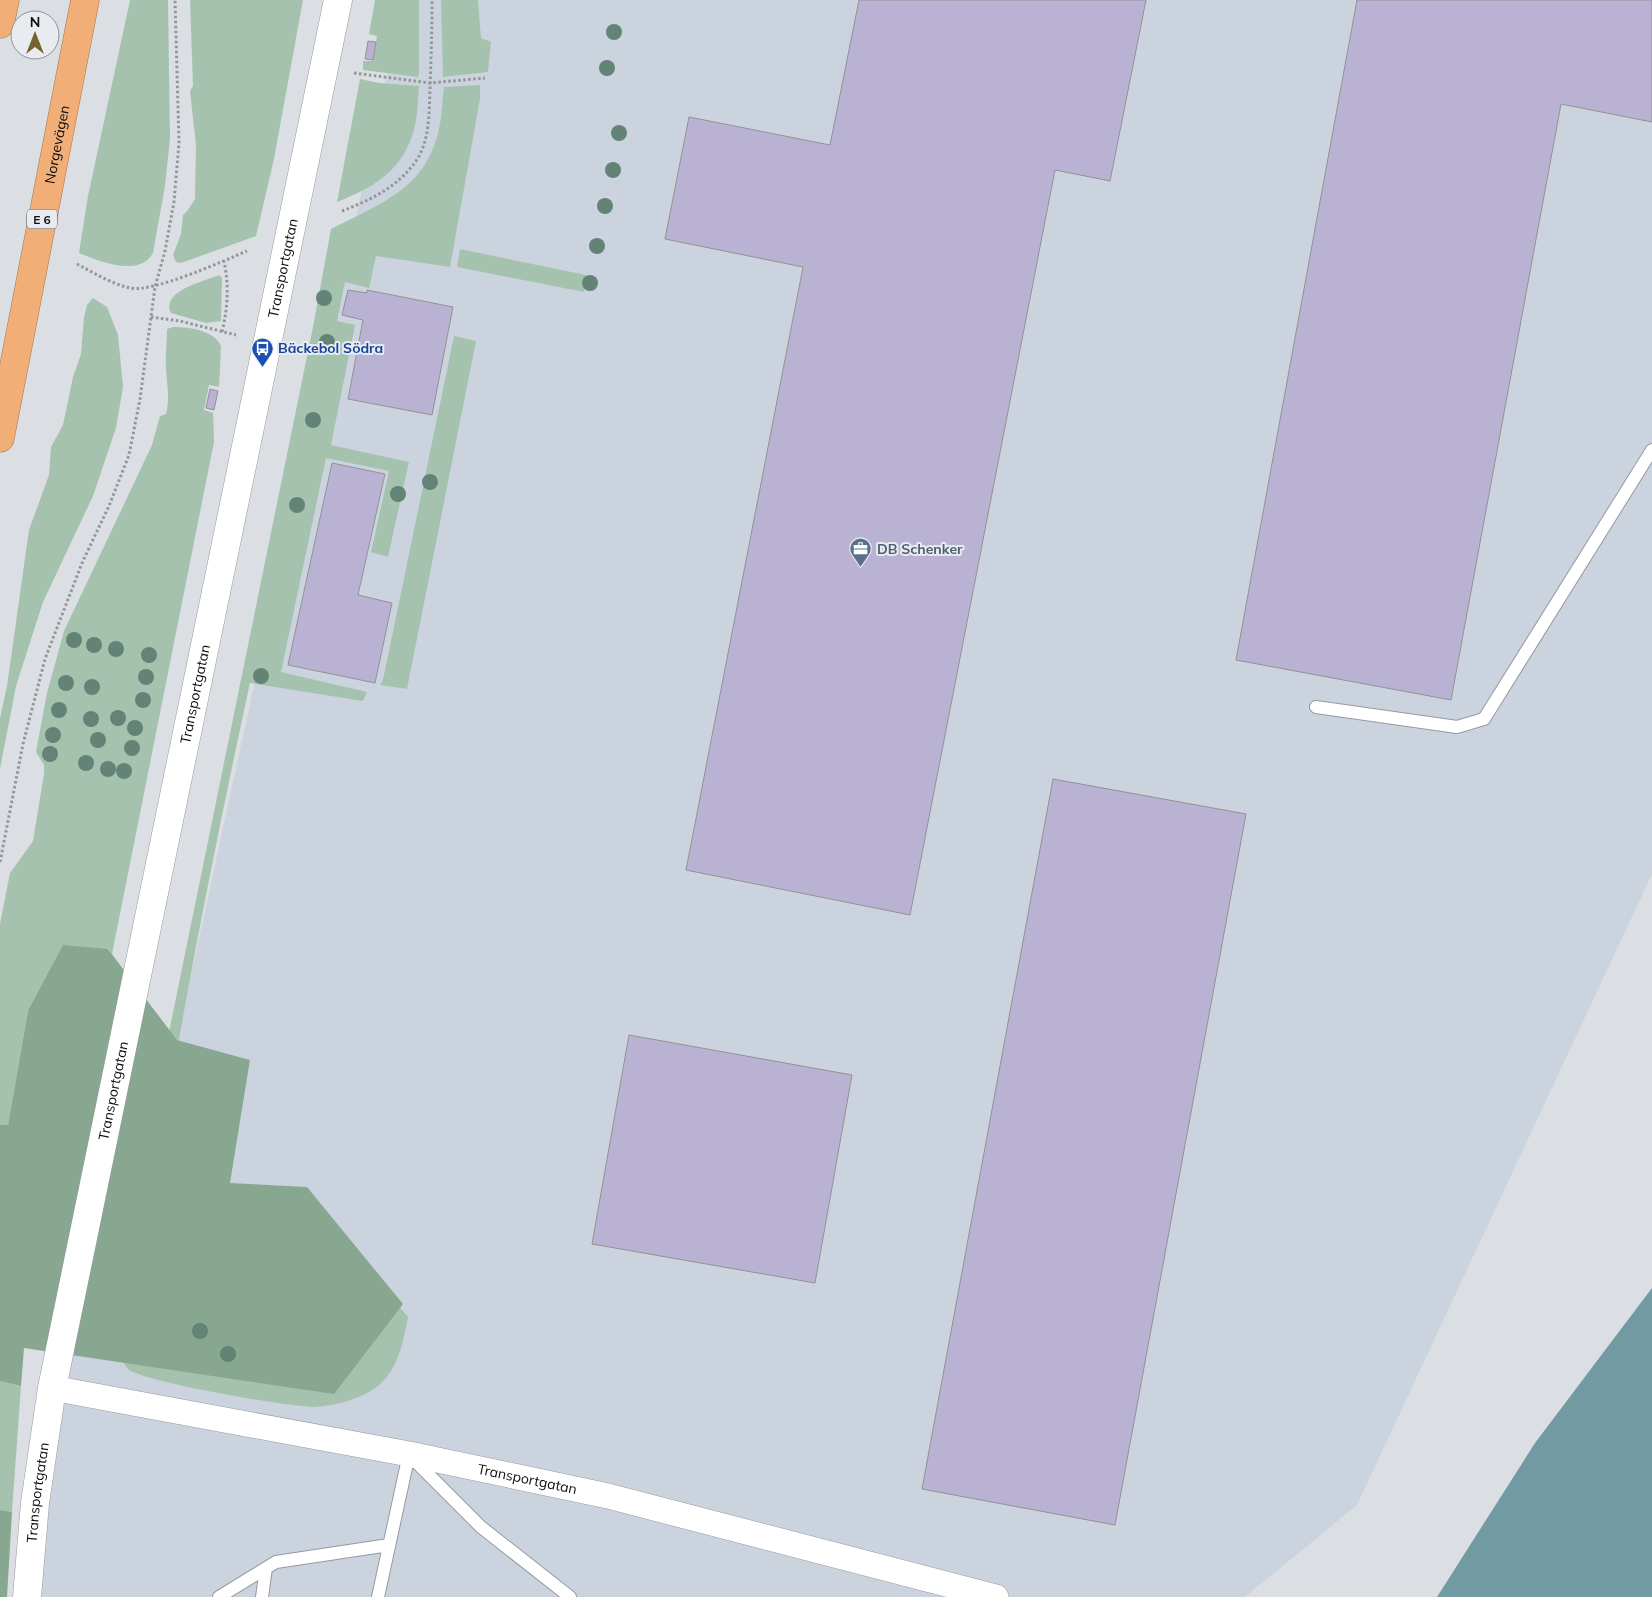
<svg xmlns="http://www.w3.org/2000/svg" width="1652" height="1597" viewBox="0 0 1652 1597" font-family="Mulish,sans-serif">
<rect width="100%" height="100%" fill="#dbdfe3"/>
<path fill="#cbd4de" d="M403,0h1249v874l-295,631 -112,92h-1207l28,-243 241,-167 -77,-4 20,-123 -73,-20z"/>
<path fill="#a5c2ae" d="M130,0h38l2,139 -5,47 -12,67c-14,25 -54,8 -74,0l9,-57z
M190,0h113l-29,159 -18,77 -75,27 -5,-1 -3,-7 8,-21 2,-19 5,-5 7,-11 1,-54 -6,-54 3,-5z
M375,0h44v74l-1,3 -55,-7v-9h10l4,-25 -8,-2z
M441,0h37l3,38 10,4 -3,30 -45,5z
M360,79l19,4 40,3c-1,11 -1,23 -3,35 -9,46 -38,65 -79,81z
M480,85v14l-30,168 -74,-11 -7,32 -24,-6 -8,39 18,4 -24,120 78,17 -21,95 -17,-5 18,-81 -63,-13 -45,214 86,20 -4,9 -113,-18c-35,161 -67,323 -93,487l190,74 61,73c-5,25 -9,51 -29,68 -17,14 -44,21 -65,22 -24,0 -171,-25 -186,-38 -5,-5 -9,-16 -14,-22l52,-300 147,-720 18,-98c49,-25 95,-40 108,-100 3,-13 3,-28 5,-42z
M460,249l126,26 -2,17 -127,-25z
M219,275l3,3 -1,43 -15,2 -35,-10c-11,-22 34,-32 48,-38z
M93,298l14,9 11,28 5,52 -7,41 -23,68 -50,106 -27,84 -16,83v-51l7,-32 22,-156 20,-55 2,-28 12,-22 10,-48 8,-23 3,-37 3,-12z
M173,327c16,0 41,3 48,19l-2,41 -10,-2 -5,25 9,3 1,29 -102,512 -4,-6 -80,63 -20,114h-8v-201l10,-51 23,-32 11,-67v-9l-8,-13 11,-59 17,-62 88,-186 8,-29 6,-2c4,-15 1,-29 0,-44 -1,-14 1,-28 1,-41z
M454,336l22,5 -69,348 -27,-4 3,-5z
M0,1381l21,5 -9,126 -12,-2z"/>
<path fill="#88a791" d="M63,945l45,4 69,91 73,20 -20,123 77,4 96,117 -69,90 -310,-46 -3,38 -21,-5v-256h8l20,-114z
M0,1510l12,2 -5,85h-7z"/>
<path fill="#719aa3" d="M1652,1288v309h-215l98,-154z"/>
<path fill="#bab2d2" stroke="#929195" d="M859,0h287l-36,181 -55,-11 -145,745 -224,-45 117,-603 -138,-28 24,-122 141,28z
M1357,0h295v122l-91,-18 -110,596 -215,-40z
M368,41l8,1 -3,18 -8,-1z
M348,290l19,3v-3l86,17 -21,108 -84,-16 15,-79 -21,-5z
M210,389l8,2 -4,19 -8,-2z
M332,463l53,11 -27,121 34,8 -17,80 -87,-18z
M1053,779l193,35 -131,711 -193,-36z
M629,1035l223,40 -37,208 -223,-39z"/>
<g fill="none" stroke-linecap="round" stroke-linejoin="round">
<defs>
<path id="service" d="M1316,707l141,20 27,-8 168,-269
M412,1458l69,69 89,70
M219,1597l57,-35 113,-17
M262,1597l4,-29
M378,1597l31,-143"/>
<g id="minor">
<path id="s1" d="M52,1388l357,66 199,42 388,101"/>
</g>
<g id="tertiary">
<path id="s2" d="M27,1597l8,-94 17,-115 286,-1388"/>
</g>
<g id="motorway">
<path d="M0,24l5,-24"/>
<path id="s3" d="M0,438l85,-438"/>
</g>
</defs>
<use href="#service" stroke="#979a9e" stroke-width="14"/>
<use href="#minor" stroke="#979a9e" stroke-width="26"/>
<use href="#tertiary" stroke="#979a9e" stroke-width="29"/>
<use href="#motorway" stroke="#a17652" stroke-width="29"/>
<path stroke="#939699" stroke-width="3" stroke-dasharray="2.5 2.5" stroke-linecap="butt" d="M354,73l76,10 55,-5
M342,211c29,-11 60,-26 77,-55 11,-20 10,-45 11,-67 1,-30 2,-59 2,-89
M77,264c17,9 35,20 53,24 23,5 93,-27 117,-37
M151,317l29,4 56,14
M222,332c6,-25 7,-47 2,-71
M0,862l23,-118 22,-85 37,-96 27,-57 20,-51 11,-56 15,-112 10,-36 9,-49 5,-59 -4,-143"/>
<use href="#service" stroke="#fff" stroke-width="12"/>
<use href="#minor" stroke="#fff" stroke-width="25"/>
<use href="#tertiary" stroke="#fff" stroke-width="28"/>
<use href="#motorway" stroke="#f1ae76" stroke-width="28"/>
</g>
<g fill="#638376">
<circle cx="614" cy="32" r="8"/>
<circle cx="607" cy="68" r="8"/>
<circle cx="619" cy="133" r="8"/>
<circle cx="613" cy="170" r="8"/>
<circle cx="605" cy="206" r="8"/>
<circle cx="597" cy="246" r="8"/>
<circle cx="590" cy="283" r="8"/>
<circle cx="324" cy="298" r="8"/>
<circle cx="327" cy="342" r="8"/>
<circle cx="313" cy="420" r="8"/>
<circle cx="430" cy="482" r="8"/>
<circle cx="398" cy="494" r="8"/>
<circle cx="297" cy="505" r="8"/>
<circle cx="74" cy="640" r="8"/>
<circle cx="94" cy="645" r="8"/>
<circle cx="116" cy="649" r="8"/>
<circle cx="149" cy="655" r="8"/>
<circle cx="261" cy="676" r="8"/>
<circle cx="146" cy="677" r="8"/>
<circle cx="66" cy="683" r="8"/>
<circle cx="92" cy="687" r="8"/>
<circle cx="143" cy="700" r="8"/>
<circle cx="59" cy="710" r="8"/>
<circle cx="118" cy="718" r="8"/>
<circle cx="91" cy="719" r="8"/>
<circle cx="135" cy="728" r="8"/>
<circle cx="53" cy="735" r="8"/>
<circle cx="98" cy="740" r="8"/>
<circle cx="132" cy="748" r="8"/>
<circle cx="50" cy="754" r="8"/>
<circle cx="86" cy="763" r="8"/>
<circle cx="108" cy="769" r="8"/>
<circle cx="124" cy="771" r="8"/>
<circle cx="200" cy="1331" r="8"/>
<circle cx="228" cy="1354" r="8"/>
</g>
<defs>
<symbol id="bus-pin" viewBox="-11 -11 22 30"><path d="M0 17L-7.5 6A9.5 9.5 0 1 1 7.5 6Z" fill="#1a4fb4" stroke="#e8ecf0"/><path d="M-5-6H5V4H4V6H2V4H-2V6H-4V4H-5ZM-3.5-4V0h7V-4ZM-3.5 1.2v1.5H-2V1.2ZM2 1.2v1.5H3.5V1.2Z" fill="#fff"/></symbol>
<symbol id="office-pin" viewBox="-11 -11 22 30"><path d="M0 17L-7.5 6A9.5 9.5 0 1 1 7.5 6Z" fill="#5c6f8a" stroke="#e8ecf0"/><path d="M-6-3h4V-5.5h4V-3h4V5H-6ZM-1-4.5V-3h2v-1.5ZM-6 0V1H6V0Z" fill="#fff"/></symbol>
</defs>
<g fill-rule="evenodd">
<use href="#bus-pin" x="250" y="336" width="25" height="34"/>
<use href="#office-pin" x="848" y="536" width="25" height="34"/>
</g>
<g text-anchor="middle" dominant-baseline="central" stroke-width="4" stroke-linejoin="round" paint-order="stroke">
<rect fill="#e8ecf0" stroke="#4f5152" stroke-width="1" x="27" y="209.5" width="30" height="19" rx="4"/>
<g font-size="12" font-weight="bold" fill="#0d0e0f">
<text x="42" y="219">E 6</text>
</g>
<g font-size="14" fill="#0d0e0f" stroke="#e8ecf0">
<text stroke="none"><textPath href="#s3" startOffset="299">Norgevägen</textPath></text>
<text stroke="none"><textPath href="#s2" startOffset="1354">Transportgatan</textPath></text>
<text stroke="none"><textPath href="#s2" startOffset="919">Transportgatan</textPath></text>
<text stroke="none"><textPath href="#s2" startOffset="514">Transportgatan</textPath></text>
<text stroke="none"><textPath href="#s1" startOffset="484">Transportgatan</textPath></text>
<text stroke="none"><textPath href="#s2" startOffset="105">Transportgatan</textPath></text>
</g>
<g font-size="14" font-weight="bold" fill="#164399" stroke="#e8ecf0" text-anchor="start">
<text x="278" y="348">Bäckebol Södra</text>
</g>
<g font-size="14" font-weight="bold" fill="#4e5e75" stroke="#e8ecf0" text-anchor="start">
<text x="877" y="549">DB Schenker</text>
</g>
</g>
<g transform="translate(35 35)"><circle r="24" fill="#e8ecf0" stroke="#909396"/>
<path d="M0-4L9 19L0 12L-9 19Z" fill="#746230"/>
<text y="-8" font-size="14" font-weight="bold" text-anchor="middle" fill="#0d0e0f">N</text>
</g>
</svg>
